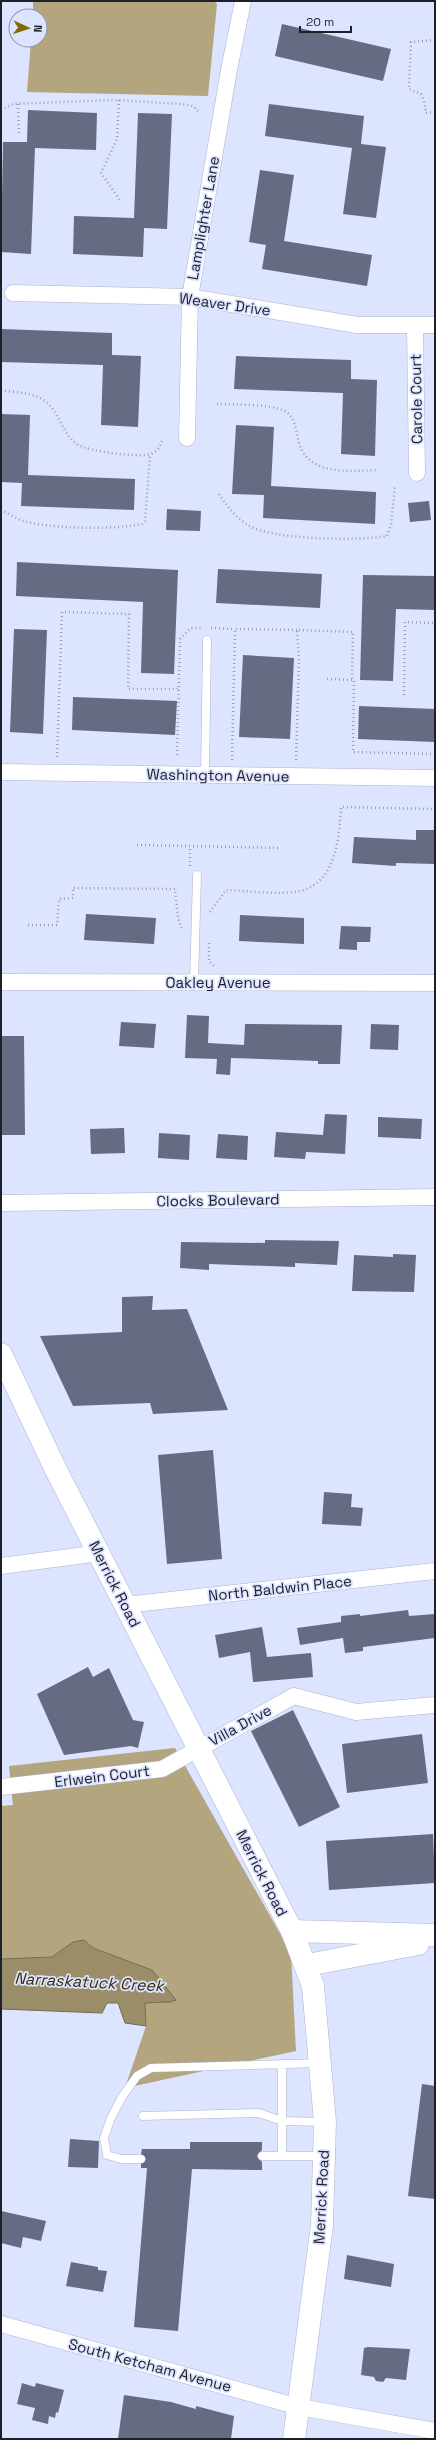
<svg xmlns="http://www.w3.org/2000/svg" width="436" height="2440" viewBox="0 0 436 2440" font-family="'Space Grotesk',sans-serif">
<rect width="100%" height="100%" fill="#dde4ff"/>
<path fill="#b3a67f" d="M33,1h181l3,3 -9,92 -181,-4 4,-52h9v-24h-7z
M175,1748l116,205 5,98 -171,37 21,-62 -1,-23 25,-1 -18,-32 -59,-22 -9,-8 -11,2 -21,15 -51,2v-153l12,-1 -4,-39z"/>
<path fill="#9a8d67" stroke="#746c54" d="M84,1940l9,8 59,22 24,30 -6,2 -25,1 1,23 -21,-3 -7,-20h-11l-5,10 -101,-4v-50l51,-2 21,-15z"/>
<path fill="#656b82" d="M282,24l109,25 -8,32 -108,-25z
M269,104l95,12 -3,28 25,3 -10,71 -33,-4 9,-66 -87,-12z
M28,110l69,3 -1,37 -61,-2 -4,106 -30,-2 2,-110h24z
M138,113l34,1 -5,115 -23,-1 -1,29 -70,-3 1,-38 60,2z
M260,170l34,5 -10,66 88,14 -5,31 -105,-17 4,-24 -17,-3z
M1,329l111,4v22l29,1 -3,71 -37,-2 2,-60 -102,-3z
M236,356l115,4v19l26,1 -2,76 -34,-2 2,-61 -109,-4z
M1,414l29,1 -2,60 107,4 -1,31 -113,-4 1,-23 -21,-1z
M236,425l38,2 -3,59 105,6 -1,32 -112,-6 1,-23 -32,-1z
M429,501l2,19 -21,2 -2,-19z
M167,509l34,2 -1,20 -34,-1z
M17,562l161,8 -4,104 -33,-1 2,-71 -127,-6z
M218,569l104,5 -2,34 -104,-5z
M363,575l72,1v34l-39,-1 -3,72 -33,-1z
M14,629l33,1 -4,104 -33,-2z
M243,655l51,3 -4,81 -51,-2z
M73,697l104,4 -2,34 -103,-5z
M359,706l76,3v33l-77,-3z
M416,830h19v34l-39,-1v3l-44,-3 2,-26 62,3z
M86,914l70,4 -2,26 -70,-4z
M240,915l64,3v26l-65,-3z
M341,926l30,1 -1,15h-13v8l-18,-1z
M187,1015l22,1 -1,27 36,2 1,-21 97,1 -2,39h-22v-3l-87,-3 -1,17 -14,-1 1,-15 -32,-1z
M121,1022l35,2 -2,24 -35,-2z
M371,1024l28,1 -1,25 -28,-1z
M1,1036h23l1,99h-24z
M325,1114l22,1 -2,39 -39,-2 -1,7 -31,-2 2,-25 47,3z
M378,1117l44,2 -1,20 -43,-2z
M124,1128l1,25 -34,1 -1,-25z
M159,1133l31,2 -1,25 -31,-2z
M218,1134l30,2 -1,24 -31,-2z
M265,1240l74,1 -2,24 -42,-2v4l-86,-3v6l-29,-2 1,-26 84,1z
M393,1254l23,1 -2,37 -62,-1 2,-36 39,2z
M153,1296l-1,14 35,-1 41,101 -75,4 -3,-11 -77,3 -33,-70 82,-4v-35z
M213,1450l9,109 -55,5 -9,-109z
M324,1492l28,2 -1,13 12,1 -2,18 -39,-2z
M408,1610l1,6 26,-2v24l-72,9v4l-18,2 -2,-15 -43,7 -3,-17 44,-6v-6l19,-2v2z
M262,1627l5,30 44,-4 2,24 -60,5 -3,-30 -31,6 -4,-23z
M88,1667l5,10 16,-9 24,52 11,2 -6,26 -7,-2 -67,9 -27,-61z
M293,1710l47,97 -41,20 -48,-96z
M422,1734l6,49 -81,10 -5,-49z
M433,1834l2,49 -106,7 -3,-49z
M422,2084l13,2v113l-27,-3z
M70,2139l29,2 -1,27 -30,-1z
M190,2142h72v8l-5,6 5,6v8l-70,-1 -14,162 -44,-4 13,-159h-6v-4l5,-5 -5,-5 1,-5h48z
M1,2211l45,10 -5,20 -18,-4 -2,11 -20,-5z
M347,2255l47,9 -3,23 -47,-8z
M71,2262l27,5v3l9,1 -4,21 -37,-6z
M368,2347l42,2 -4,31 -20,-2 -3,4 -7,-1 -2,-4 -13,-2 3,-27z
M22,2383l13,4 1,-4 28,7 -6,23 -2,-1 -1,6 -6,-2 -1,8 -16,-4 3,-12 -18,-4z
M124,2395l47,7 25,7v-3l38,10 -3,23h-113z"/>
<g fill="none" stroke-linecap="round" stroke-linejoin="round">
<defs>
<path id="service" d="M205,775l2,-135
M194,982l3,-107
M143,2116l116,-3 23,8 42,1
M262,2156h61
M282,2156v-92
M141,2159h-20l-14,-4 -3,-17 7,-20 11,-21 15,-21 14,-8 169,-5"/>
<path id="minor" d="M13,293l177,4 167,28h78
M415,326l2,147
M187,438l3,-141 39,-227 14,-69
M1,772l434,6
M1,982l434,1
M1,1203l434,-6
M1,1566l99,-13
M125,1605l310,-34
M1,1787l161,-18 132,-73 62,16 79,-7
M1,2324l298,83 136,24"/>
<path id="secondary" d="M292,1931l143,4
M307,1965l111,-21"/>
<path id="primary" d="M1,1354l55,116 236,461 21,55 12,136 -3,103 -28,214"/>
</defs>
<use href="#service" stroke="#adb3cd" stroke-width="9"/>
<use href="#minor" stroke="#adb3cd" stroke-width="17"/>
<use href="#secondary" stroke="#adb3cd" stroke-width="23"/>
<use href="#primary" stroke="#adb3cd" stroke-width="23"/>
<path stroke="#9a9fb4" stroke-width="2.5" stroke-dasharray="1 3" stroke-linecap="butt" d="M435,40l-24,2 -2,47 12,5 3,7 2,12 9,-1
M119,100l-2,39 -16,34 19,27
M18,104l1,30
M1,110l12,-6 101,-4 68,4 11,2 5,5
M1,391c13,1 27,1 39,7 20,10 20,35 38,47 10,6 61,13 72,9 7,-2 10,-7 12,-13
M217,404c16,1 61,-1 72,10 8,9 7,21 11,32 11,30 52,25 78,24
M219,494c8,12 16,23 29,31 22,15 113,16 139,11l4,-11 4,-39
M1,510c6,3 13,7 19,10 27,9 95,10 122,4l3,-3 5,-66
M211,628l24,1
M327,679l27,1 -1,72 82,2
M404,695l1,-73 30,1
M177,755l3,-116 11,-11h11
M57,757l5,-145 67,2 -1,75h50
M232,760l3,-131 62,1
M296,760l3,-100 -2,-30 56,2 -1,48
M137,845l144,3
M190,866v-20
M210,912l16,-22c22,1 53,5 74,1 37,-9 39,-54 41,-84l94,2
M28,925h29l2,-26 14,-1v-10l102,1 3,28 4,13
M209,943v18l5,5"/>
<use href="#service" stroke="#fff" stroke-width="8"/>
<use href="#minor" stroke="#fff" stroke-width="16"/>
<use href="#secondary" stroke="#fff" stroke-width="22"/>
<use href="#primary" stroke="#fff" stroke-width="22"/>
</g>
<g text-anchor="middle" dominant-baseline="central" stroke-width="3.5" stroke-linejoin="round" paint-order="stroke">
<g font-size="15" fill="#1d1f29" stroke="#dde4ff">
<text transform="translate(203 218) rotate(-80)">Lamplighter Lane</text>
<text transform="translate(225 304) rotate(8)">Weaver Drive</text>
<text transform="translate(416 399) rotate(-91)">Carole Court</text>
<text transform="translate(218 775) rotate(1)">Washington Avenue</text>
<text x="218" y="982">Oakley Avenue</text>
<text transform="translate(218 1200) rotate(-1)">Clocks Boulevard</text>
<text transform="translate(115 1584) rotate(63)">Merrick Road</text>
<text transform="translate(280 1588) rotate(-6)">North Baldwin Place</text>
<text transform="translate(240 1725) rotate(-29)">Villa Drive</text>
<text transform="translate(102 1776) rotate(-7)">Erlwein Court</text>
<text transform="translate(262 1873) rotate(63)">Merrick Road</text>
<text transform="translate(321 2197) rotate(-87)">Merrick Road</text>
<text transform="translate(150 2365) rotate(15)">South Ketcham Avenue</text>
</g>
<g font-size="16" font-style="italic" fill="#382e0c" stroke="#dde4ff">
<text transform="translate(89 1982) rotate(3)">Narraskatuck Creek</text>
</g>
</g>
<rect width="436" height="2440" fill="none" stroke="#1d1f29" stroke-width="4"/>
<g transform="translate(28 28) rotate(93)"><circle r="19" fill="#dde4ff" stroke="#9095a9"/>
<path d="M0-3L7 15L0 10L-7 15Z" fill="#846a04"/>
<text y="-6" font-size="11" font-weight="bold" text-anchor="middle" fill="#1d1f29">N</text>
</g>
<path d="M300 26v6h51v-6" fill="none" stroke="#1d1f29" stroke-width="2"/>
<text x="306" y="26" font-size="12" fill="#1d1f29" stroke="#dde4ff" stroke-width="3" paint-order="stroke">20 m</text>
</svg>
